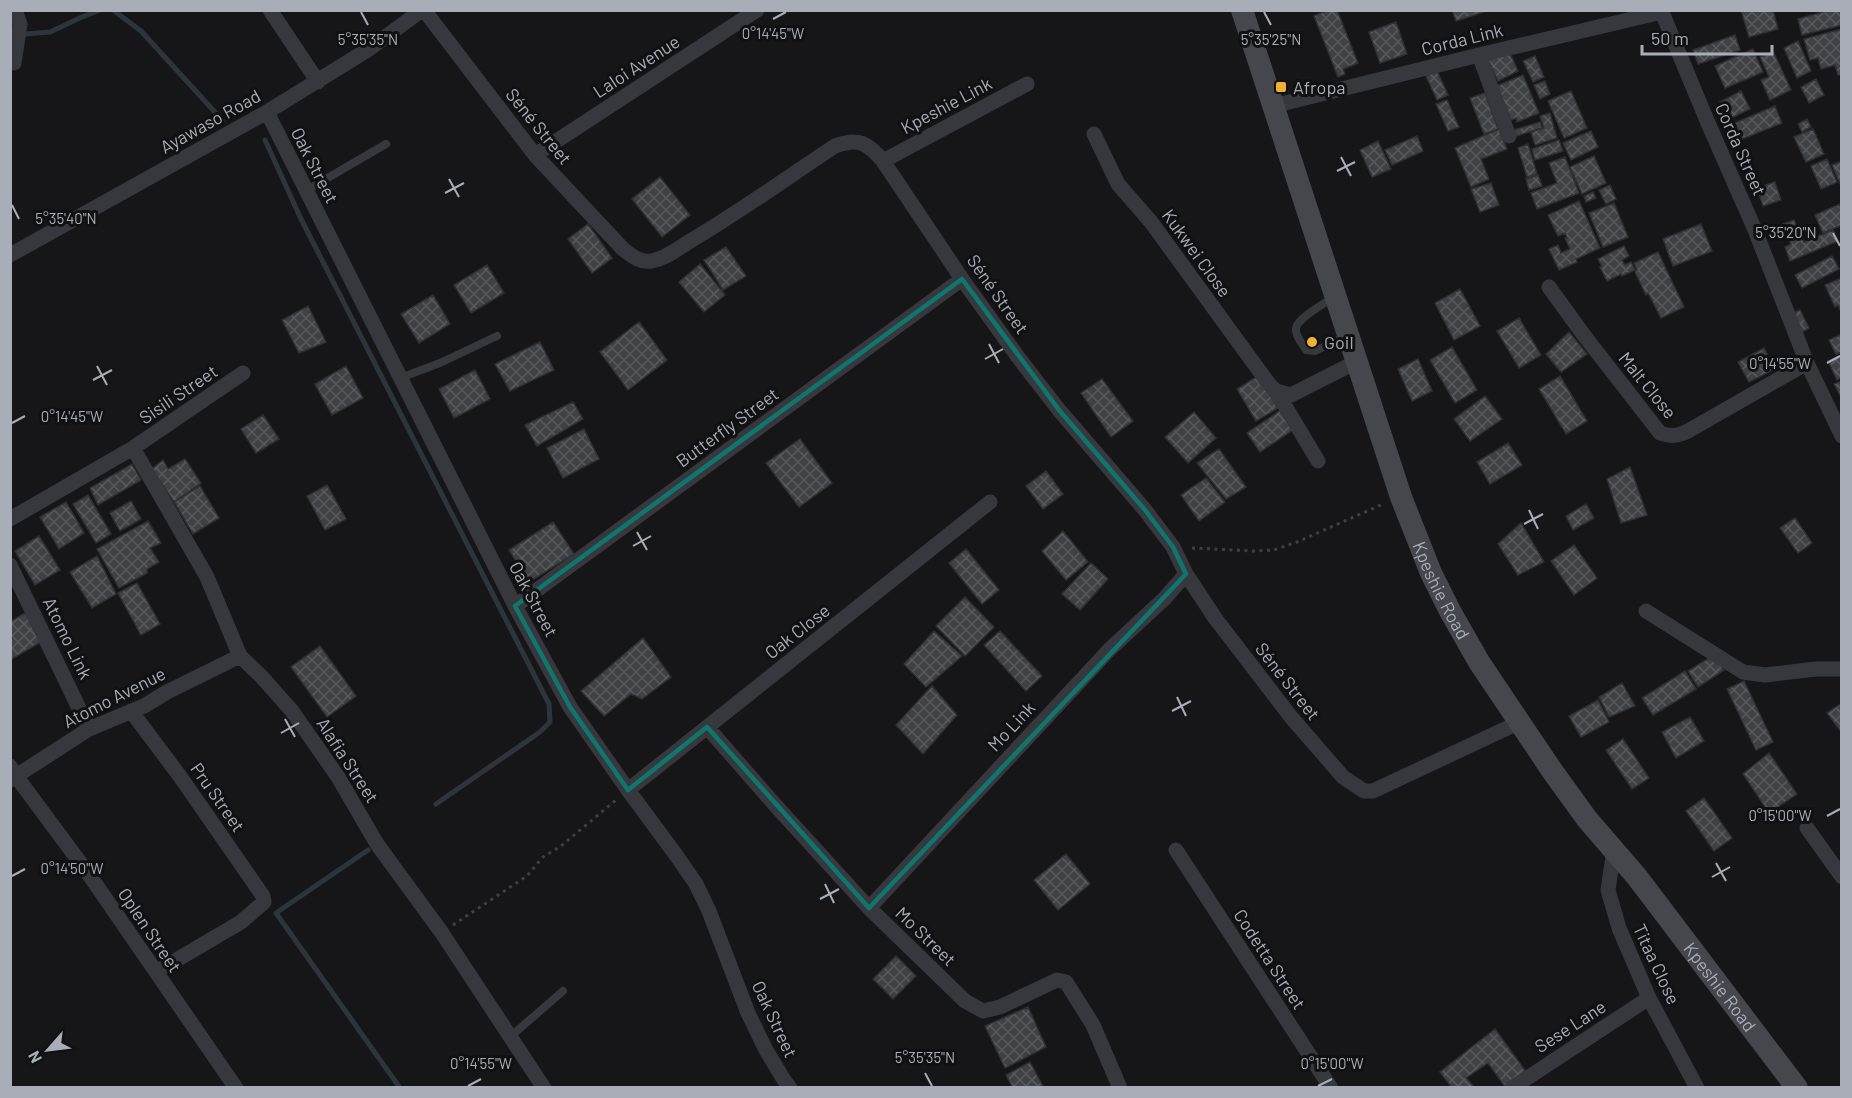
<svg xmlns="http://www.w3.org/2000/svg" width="1852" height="1098" viewBox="0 0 1852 1098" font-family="Barlow,sans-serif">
<defs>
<pattern id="building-cross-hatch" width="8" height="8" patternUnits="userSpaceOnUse" patternTransform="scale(1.5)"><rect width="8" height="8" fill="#404145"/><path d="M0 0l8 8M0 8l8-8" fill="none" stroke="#595a5e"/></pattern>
</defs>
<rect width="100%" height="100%" fill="#161618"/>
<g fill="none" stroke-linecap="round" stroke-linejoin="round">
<path stroke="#2c353c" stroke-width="5" d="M113,10l28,21 82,90
M10,27l15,7 25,-2 32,-15 18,-7
M265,140l36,79 248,485 1,18 -10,10 -104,72
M368,850l-92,63 124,175"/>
</g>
<path fill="url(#building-cross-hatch)" stroke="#303034" stroke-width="1.5" d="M1328,10h9l21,53 -15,6 2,5 -7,3 -24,-61z
M1452,10h35v1l-31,10z
M1741,10h32l5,19 -29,8z
M1830,10h12v15l-40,10 -4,-16z
M1396,22l11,32 -27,9 -11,-31z
M1842,29v46h-4l-3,-10 -14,4 -3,-11 -8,2 -6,-21z
M1735,35l5,15 -42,14 -5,-14z
M1798,41l13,30 -14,7 -13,-30z
M1753,49l10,23 -38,16 -10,-22z
M1509,51l9,20 -20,10 -10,-21z
M1773,51l18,39 -21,10 -9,-20 8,-3 -9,-20z
M1535,56l9,21 -11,5 -10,-21z
M1437,71l11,24 -11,5 -11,-24z
M1523,75l16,38 -22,9 -1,-4 -5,2 -14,-34z
M1816,79l8,16 -15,8 -8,-16z
M1545,81l5,13 -10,5 -6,-14z
M1571,91l16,37 -23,10 -16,-37z
M1741,91l9,18 -21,10 -9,-17z
M1485,93l13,36 -14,5 -14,-36z
M1447,100l12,27 -11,4 -12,-27z
M1775,106l7,17 -40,16 -7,-16z
M1550,113l7,25 -22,7 -4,-13 13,-4 -4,-12z
M1807,119l4,8 -9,5 -4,-8z
M1540,122l2,6 -26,8 -2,-6z
M1499,129l8,20 -26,10 8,20 -18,8 -16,-39z
M1813,129l11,25 -18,8 -12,-25z
M1591,131l7,16 -27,13 -8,-17z
M1417,136l6,15 -31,14 -7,-15z
M1559,140l4,11 -28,9 -3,-11z
M1378,141l13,28 -19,8 -12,-27z
M1528,144l9,30 -10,3 -9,-29z
M1594,156l12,27 -24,11 -12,-27z
M1565,157l14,36 -42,16 -6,-16 26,-10 -8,-20z
M1827,159l10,23 -16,7 -10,-23z
M1842,161v27l-10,-23z
M1538,175l4,11 -13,4 -3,-11z
M660,177l30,38 -28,22 -30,-38z
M1775,182l6,18 -18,6 -6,-18z
M1491,183l8,22 -19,7 -9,-23z
M1610,185l6,14 -10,5 -7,-14z
M1593,192l3,6 -10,4 -2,-6z
M1579,201l21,47 -24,11 1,3 -18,8 -10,-21 9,-4 3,8 9,-4 -5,-11h2l-2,-5 -7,3 -10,-21z
M1614,203l14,34 -25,10 -14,-34z
M1840,204l2,21 -19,8 -8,-18z
M1794,220l10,22 29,-12 5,11 -48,20 -5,-14 6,-3 -8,-20z
M588,224l24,34 -20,15 -24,-34z
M1701,224l11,27 -39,15 -10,-27z
M1624,246l5,10 -7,4 3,5 6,-3 4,8 -13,6 -1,-2 -14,7 -7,-14 2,-1 -4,-7z
M726,247l20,29 -23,14 -19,-30z
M1658,252l26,55 -23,11 -13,-25 -2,2 -11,-23 2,-2 -3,-7z
M1832,256l7,13 -37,19 -7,-13z
M700,264l25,31 -21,17 -25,-30z
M487,265l17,28 -33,20 -17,-28z
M1842,278v34h-1l-3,-7 -3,2 -10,-22z
M1460,289l20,37 -26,14 -19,-37z
M433,295l17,29 -31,19 -18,-29z
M308,306l18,36 -27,11 -17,-33z
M1800,310l9,18 -7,4 -9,-19z
M1519,318l22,37 -22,13 -22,-37z
M639,322l28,38 -39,30 -28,-38z
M1569,332l18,22 -26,18 -15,-18z
M1842,334v18l-6,2 -7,-14z
M540,342l14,28 -44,21 -15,-27z
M1452,347l25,43 -22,13 -25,-43z
M1764,348l11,21 -26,13 -11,-20z
M1842,355v22l-5,3 -9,-19z
M1418,359l14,32 -20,10 -14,-32z
M346,366l17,32 -31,17 -17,-31z
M475,370l15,29 -36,19 -15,-29z
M1258,376l20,32 -22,13 -19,-32z
M1560,376l27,45 -21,13 -27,-45z
M1102,379l31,42 -22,16 -30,-44z
M1842,381v18l-8,-15z
M1485,396l17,23 -32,22 -16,-22z
M573,402l10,17 -46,27 -12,-21z
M1284,408l13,19 -37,25 -13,-19z
M1194,412l22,26 -28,25 -23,-26z
M263,415l16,24 -23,14 -15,-24z
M584,429l15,30 -36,19 -16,-30z
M800,439l32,44 -33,24 -33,-44z
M1508,443l14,22 -32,19 -13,-22z
M1219,449l27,38 -20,12 -29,-36z
M185,459l16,24 -27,19 -22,-33 11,-9 5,9z
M132,464l9,16 -43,25 -8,-17z
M1630,467l17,48 -26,8 -14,-44z
M1046,471l17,23 -20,15 -17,-23z
M1206,478l19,24 -26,19 -18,-26z
M327,485l19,34 -21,11 -18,-34z
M200,486l19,32 -26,16 -19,-32z
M88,495l23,39 -15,9 -23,-39z
M131,501l10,18 -21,12 -10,-18z
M66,502l18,31 -25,16 -19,-32z
M1586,504l8,14 -21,12 -7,-14z
M1795,518l17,25 -14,10 -18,-25z
M148,521l13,22 -11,5 9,14 -12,7v4l-28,15 -22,-39z
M553,522l21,32 -45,28 -20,-32z
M1521,523l23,39 -26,13 -20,-31z
M1063,531l25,31 -22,18 -24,-29z
M39,536l21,34 -25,15 -20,-34z
M1574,545l23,33 -23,17 -23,-34z
M966,549l33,41 -17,14 -33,-41z
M97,556l19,38 -24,14 -22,-36z
M1091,563l17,16 -28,31 -18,-16z
M137,583l23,41 -19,11 -23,-42z
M965,597l29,30 -29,29 -29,-30z
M25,613l16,29 -31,18v-21l2,-1 -2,-3v-13z
M934,631l28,25 -36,31 -22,-23z
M1000,631l42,45 -16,15 -42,-46z
M643,638l28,39 -29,22 -11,-5 -27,22 -23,-25z
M320,646l36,50 -29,21 -36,-50z
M1714,655l10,15 -26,17 -10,-16z
M1685,671l11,18 -43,26 -11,-17z
M1744,681l29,61 -17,8 -29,-61z
M1622,683l13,23 -26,11 -10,-20z
M932,686l25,29 -34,39 -27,-29z
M1598,700l11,22 -28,15 -12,-21z
M1842,703v30l-15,-20z
M1690,717l14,24 -28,17 -14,-26z
M1623,739l26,39 -17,11 -26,-39z
M1769,753l28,41 -28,19 -26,-39z
M1704,798l28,40 -18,13 -28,-40z
M1066,854l24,30 -32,26 -24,-30z
M896,956l20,20 -23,23 -20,-20z
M1028,1007l18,40 -41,21 -20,-42z
M1495,1029l34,47 -23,12 -18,-25 -22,15 9,10h-23l-12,-16z
M1030,1062l14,26h-31l-7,-13z"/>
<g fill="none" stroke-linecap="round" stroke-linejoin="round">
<path stroke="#3d3f44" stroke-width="3" stroke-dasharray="3 4.5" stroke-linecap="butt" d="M1192,548l62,3 20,-1 23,-8 86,-38
M453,925l74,-49 16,-19 18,-11 55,-46"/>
<path stroke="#37383d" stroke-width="8" d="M307,190l79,-46
M1334,297c-9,6 -36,21 -38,31 -1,8 6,15 10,22l9,1 31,-15
M400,378l40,-15 57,-27
M510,1037l53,-46"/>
<path stroke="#37383d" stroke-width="15" d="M270,10l48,72
M424,10l111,145 88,94c9,7 17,14 28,12 15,-2 29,-14 41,-21 49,-29 96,-63 143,-94 23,-9 33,-3 48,15l79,118 56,78 41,53 86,100 28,37 13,27 29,44 76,99 52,60 21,14h9l147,-69
M1661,10l47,113 47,107 52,133 35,73
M1479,55l30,81
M14,63l6,-39 -5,-14
M1273,106l206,-51 183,-43
M267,112l248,494 55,101 58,83 48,65 20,29 13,27 39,102 18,37 18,30 6,8
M1094,134l24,50 33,38 118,162 7,7 15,4 65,-33
M535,155l222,-145
M883,161l144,-77
M10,255l257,-143 102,-63 53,-39
M1549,287l34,47 77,99c11,4 18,3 28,-2l119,-68
M1276,391l42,70
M133,448l74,129 33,79 21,20 31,35 46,66 39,67 65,89 102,155
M10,519l123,-71 110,-75
M10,565l79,164
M515,606l447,-327
M1646,611l97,61 22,3 51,-6h26
M131,711l48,64 84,121 1,6 -23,20 -85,50
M707,727l69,79 93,102 96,93 18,10 17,-4 57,-27 9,2 27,43 27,63
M10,766l6,10 74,100 146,212
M10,780l79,-51 55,-23 23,-14 73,-36
M628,790l362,-288
M1807,828l35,49
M1176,850l155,238
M1614,850l-6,40 11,38 30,70 48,90
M869,908l241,-259 54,-50 22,-25
M1512,1088l137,-90"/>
<path stroke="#45474d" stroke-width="22" id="s1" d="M1242,10l159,487 30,76 19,38 29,51 74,110 34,47 50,58 160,211"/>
</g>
<path fill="none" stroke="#0f766e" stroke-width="4.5" stroke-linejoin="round" d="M962,279l97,131 86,100 28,37 13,27 -317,334 -162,-181 -79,63 -58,-83 -55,-101z"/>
<path fill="none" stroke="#a8adb8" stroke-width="2" d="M361,12l7,13M1264,12l7,13M773,19l13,-7M1341,157l10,19M1337,171l18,-9M449,179l10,18M445,193l19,-10M12,205l7,14M1833,233l7,13M989,344l10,19M985,359l18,-10M1827,363l13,-7M97,366l10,19M93,380l19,-10M12,423l13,-7M1529,510l9,19M1524,524l19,-10M637,532l10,18M633,546l18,-10M1177,697l9,19M1172,711l19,-10M285,719l10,18M281,733l18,-10M1827,816l13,-7M1716,863l10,18M12,876l13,-7M1712,877l18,-10M825,884l9,19M820,899l19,-10M925,1073l7,13M468,1086l13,-7M1318,1086l14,-7"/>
<g fill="#f2b134" stroke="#111113" stroke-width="2">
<rect x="1275" y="81" width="12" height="12" rx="3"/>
<circle cx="1312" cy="342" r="6"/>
</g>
<g text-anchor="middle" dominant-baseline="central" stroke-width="6" stroke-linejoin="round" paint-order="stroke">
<g font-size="18" fill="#a8adb8" stroke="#111113">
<text transform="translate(1462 39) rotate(-14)">Corda Link</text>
<text transform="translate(636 66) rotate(-33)">Laloi Avenue</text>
<text transform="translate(946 105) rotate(-28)">Kpeshie Link</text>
<text transform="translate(210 121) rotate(-29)">Ayawaso Road</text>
<text transform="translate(539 126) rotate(51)">Séné Street</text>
<text transform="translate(1741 149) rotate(66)">Corda Street</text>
<text transform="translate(315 165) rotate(63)">Oak Street</text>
<text transform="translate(1197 253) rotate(54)">Kukwei Close</text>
<text transform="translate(998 294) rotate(55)">Séné Street</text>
<text transform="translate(1648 385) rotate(51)">Malt Close</text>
<text transform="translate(178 394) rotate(-34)">Sisili Street</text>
<text transform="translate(727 427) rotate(-36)">Butterfly Street</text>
<text stroke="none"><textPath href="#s1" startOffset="614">Kpeshie Road</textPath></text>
<text transform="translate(534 599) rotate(62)">Oak Street</text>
<text transform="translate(797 631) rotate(-38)">Oak Close</text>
<text transform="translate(68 638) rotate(64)">Atomo Link</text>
<text transform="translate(1288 681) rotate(52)">Séné Street</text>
<text transform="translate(114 697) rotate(-27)">Atomo Avenue</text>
<text transform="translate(1011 726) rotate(-47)">Mo Link</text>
<text transform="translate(348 760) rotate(57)">Alafia Street</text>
<text transform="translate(218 797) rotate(55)">Pru Street</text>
<text transform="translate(150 930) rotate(56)">Oplen Street</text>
<text transform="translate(926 936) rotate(44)">Mo Street</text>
<text transform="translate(1270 959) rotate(57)">Codetta Street</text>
<text transform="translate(1657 964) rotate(65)">Titaa Close</text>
<text stroke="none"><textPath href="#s1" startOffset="1100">Kpeshie Road</textPath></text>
<text transform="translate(775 1019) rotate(65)">Oak Street</text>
<text transform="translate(1570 1026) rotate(-33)">Sese Lane</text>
</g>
<g font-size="18" fill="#a8adb8" stroke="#111113" text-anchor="start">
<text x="1293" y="87">Afropa</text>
<text x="1324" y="342">Goil</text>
</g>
</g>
<g font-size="15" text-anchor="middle" fill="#a8adb8" stroke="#111113" stroke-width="6" stroke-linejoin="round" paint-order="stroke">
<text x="773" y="39">0°14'45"W</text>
<text x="368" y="45">5°35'35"N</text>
<text x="1271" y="45">5°35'25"N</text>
<text x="66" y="224">5°35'40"N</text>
<text x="1786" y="238">5°35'20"N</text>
<text x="1780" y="369">0°14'55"W</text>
<text x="72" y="422">0°14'45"W</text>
<text x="1780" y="821">0°15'00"W</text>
<text x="72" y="874">0°14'50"W</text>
<text x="925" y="1063">5°35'35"N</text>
<text x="481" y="1069">0°14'55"W</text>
<text x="1332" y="1069">0°15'00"W</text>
</g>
<rect width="1852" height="1098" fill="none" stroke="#a8adb8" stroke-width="24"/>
<g transform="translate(48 1050) rotate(242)" stroke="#111113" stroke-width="4.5" paint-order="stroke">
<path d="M0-4.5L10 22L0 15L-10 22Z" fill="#a8adb8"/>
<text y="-9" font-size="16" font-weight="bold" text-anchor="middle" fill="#a8adb8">N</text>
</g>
<path d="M1642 45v9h130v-9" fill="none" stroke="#a8adb8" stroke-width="3"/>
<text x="1651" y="45" font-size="18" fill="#a8adb8" stroke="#111113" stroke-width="4.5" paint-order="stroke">50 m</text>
</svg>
